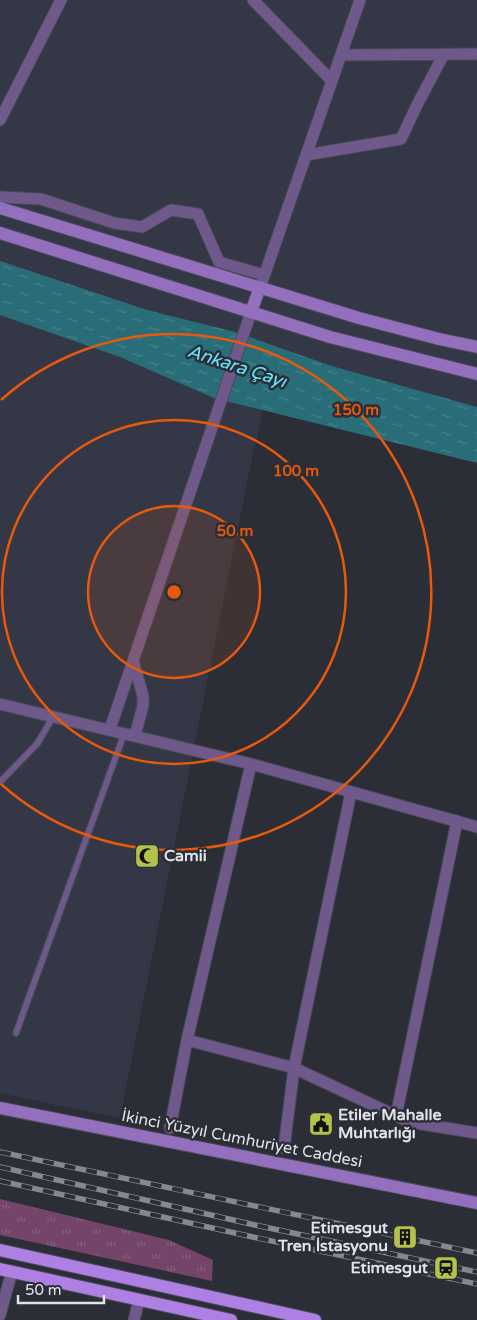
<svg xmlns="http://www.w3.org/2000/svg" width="477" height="1320" viewBox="0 0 477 1320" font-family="'Varela Round',sans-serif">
<defs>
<pattern id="grass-tufts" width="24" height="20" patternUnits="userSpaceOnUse" patternTransform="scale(1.25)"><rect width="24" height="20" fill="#744469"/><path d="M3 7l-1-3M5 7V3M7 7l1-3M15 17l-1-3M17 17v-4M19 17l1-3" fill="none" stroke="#885f7e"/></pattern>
<pattern id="water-ripples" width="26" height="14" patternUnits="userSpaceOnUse" patternTransform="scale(1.25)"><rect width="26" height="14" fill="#296d79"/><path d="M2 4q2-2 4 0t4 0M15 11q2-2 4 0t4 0" fill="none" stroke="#48828c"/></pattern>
</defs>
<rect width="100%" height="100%" fill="#2b2e37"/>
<path fill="#343746" d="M0,0h477v407l-145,-41 -54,-19 -26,111 -132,660 -120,-25z"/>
<path fill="url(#grass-tufts)" d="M0,1199l169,41 44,20 -1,21 -212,-46z"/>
<path fill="url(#water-ripples)" d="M0,261l147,49 88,22 97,34 145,41v56l-263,-65 -94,-41 -120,-42z"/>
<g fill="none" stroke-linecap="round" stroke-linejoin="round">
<defs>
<path id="service" d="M0,782l37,-38 16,-27
M16,1033l108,-299"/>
<path id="minor" d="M253,0l79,81
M341,55l136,-1
M0,120l61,-120
M306,155l95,-16 16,-34 27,-51
M0,197l41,2 73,24 28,4 29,-17 27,4 21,48 45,13
M262,282l98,-282
M133,661l10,35v10l-8,29
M0,704l251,60 226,63
M110,729l141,-417
M187,1040l107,28 115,54 68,11
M396,1116l61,-295
M170,1128l17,-88 64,-276
M284,1148l10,-80 57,-276
M0,1315l12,-44
M134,1320l5,-20"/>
<path id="secondary" d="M0,208l359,110 80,21 38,8
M0,233l330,104 147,37
M251,312l9,-25
M0,1108l477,95"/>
<path id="primary" d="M0,1250l315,70
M0,1269l231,51"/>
</defs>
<use href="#service" stroke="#484b53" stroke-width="8"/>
<use href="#minor" stroke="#484b53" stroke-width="13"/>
<use href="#secondary" stroke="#484b53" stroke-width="14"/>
<use href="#primary" stroke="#484b53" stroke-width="14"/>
<use href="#service" stroke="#6f598a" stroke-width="5.5"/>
<use href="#minor" stroke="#6f598a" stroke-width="11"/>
<use href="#secondary" stroke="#936fbd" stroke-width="12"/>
<use href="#primary" stroke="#af80e4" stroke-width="12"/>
<defs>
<path id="rail" d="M0,1152l477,101
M0,1167l255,58 222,47
M0,1181l253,56 224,47"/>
</defs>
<use href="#rail" stroke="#86888f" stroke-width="5.5"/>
<use href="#rail" stroke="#2b2e37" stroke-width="4" stroke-dasharray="11" stroke-linecap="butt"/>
</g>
<circle cx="174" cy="592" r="86" fill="#e8590c" fill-opacity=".12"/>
<g fill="none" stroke="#e8590c" stroke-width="2.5">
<circle cx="174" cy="592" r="86"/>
<circle cx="174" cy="592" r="172"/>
<path d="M1 400A258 258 0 1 1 1 784"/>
</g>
<defs>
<symbol id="mosque-square" viewBox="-11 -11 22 22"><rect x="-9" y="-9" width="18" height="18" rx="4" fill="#b3c24b" stroke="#2b2e37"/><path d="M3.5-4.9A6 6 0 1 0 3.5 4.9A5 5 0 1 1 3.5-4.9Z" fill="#111"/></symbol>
<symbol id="civic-square" viewBox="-11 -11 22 22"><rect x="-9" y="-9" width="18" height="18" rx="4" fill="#b3c24b" stroke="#2b2e37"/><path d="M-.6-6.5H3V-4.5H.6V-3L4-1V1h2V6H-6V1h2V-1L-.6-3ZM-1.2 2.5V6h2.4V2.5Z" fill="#111"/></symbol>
<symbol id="building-square" viewBox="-11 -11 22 22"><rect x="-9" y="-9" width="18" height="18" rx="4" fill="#b3c24b" stroke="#2b2e37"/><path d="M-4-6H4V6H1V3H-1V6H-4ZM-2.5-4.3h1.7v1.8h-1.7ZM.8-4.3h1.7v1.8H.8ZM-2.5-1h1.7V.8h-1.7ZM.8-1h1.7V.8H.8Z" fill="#111"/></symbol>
<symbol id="station-square" viewBox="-11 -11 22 22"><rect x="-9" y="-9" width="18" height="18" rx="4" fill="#b3c24b" stroke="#2b2e37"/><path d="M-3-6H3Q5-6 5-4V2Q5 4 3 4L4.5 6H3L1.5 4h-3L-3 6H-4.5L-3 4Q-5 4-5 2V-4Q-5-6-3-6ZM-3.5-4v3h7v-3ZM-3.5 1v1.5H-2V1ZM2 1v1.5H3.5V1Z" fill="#111"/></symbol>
</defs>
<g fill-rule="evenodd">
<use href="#mosque-square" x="133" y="842" width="28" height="28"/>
<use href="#civic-square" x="307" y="1110" width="28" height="28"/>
<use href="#building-square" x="391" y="1223" width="28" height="28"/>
<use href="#station-square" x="432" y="1254" width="28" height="28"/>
</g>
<g text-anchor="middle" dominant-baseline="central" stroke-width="5" stroke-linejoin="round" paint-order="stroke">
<g font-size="16" font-weight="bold" fill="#e2e3e9" stroke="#2b2e37" text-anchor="start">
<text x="164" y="856">Camii</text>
<text x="338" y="1115">Etiler Mahalle<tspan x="338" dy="18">Muhtarlığı</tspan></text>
<text x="388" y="1228" text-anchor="end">Etimesgut<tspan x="388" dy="18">Tren İstasyonu</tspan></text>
<text x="428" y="1268" text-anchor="end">Etimesgut</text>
</g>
<g font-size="16" fill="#e2e3e9" stroke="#2b2e37">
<text transform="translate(242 1139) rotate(11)">İkinci Yüzyıl Cumhuriyet Caddesi</text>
</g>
<g font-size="18" font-style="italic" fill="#66e8fd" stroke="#2b2e37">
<text transform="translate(237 366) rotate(18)">Ankara Çayı</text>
</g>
</g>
<circle cx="174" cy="592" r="8" fill="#e8590c" stroke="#2b2e37" stroke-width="2.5"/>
<g font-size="15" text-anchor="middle" font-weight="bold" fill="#e8590c" stroke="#2b2e37" stroke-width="5" stroke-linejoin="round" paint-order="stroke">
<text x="356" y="415">150 m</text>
<text x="296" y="476">100 m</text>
<text x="235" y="536">50 m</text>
</g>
<path d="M18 1295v8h86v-8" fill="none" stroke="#e2e3e9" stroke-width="2.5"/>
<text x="25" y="1295" font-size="15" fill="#e2e3e9" stroke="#2b2e37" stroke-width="4" paint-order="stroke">50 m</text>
</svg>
